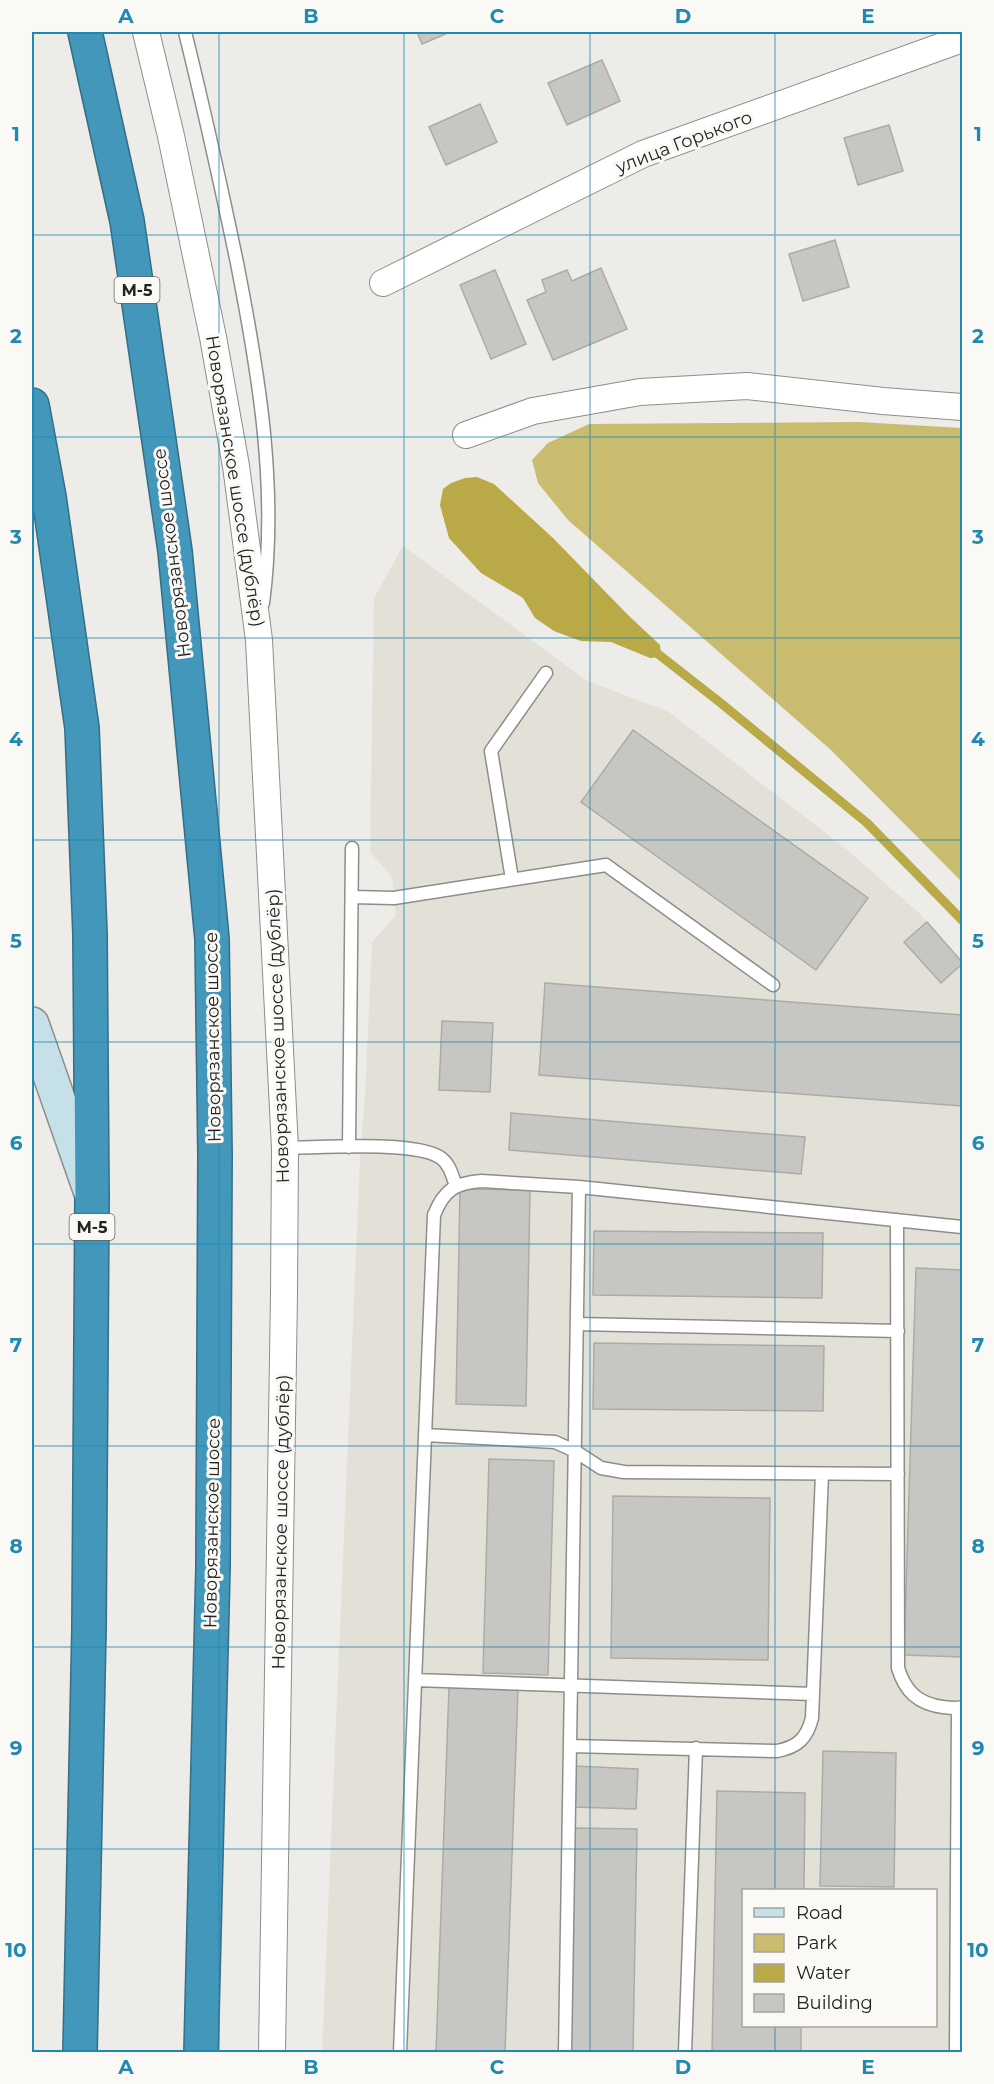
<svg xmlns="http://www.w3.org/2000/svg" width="994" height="2084" viewBox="0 0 994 2084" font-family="Montserrat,sans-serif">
<rect width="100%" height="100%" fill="#edece9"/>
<path fill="#e3e1d7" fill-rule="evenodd" d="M403,546l183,134 83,32 176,136 74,65 43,49v1090h-640l38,-894 5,-63 7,-153 24,-27 -4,-38 -22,-25 4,-254zM744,1890h192v136h-192z"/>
<path fill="#cabc6e" d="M859,422l103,6v454l-131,-132 -263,-230 -30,-37 -6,-23 16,-17 41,-19z"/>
<path fill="#b9a947" d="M477,477l17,7 59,54 74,76 33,31 1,12 -11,1 -39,-16 -30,-1 -27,-10 -19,-13 -12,-20 -42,-25 -32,-35 -9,-33 3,-16 8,-6 14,-5z"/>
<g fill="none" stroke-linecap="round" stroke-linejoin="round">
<path stroke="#b9a947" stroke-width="9" d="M653,650l69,54 145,119 95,97"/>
</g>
<path fill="#c6c6c3" stroke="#acaba8" stroke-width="1.5" d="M417,32h33l-28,12z
M602,60l18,41 -53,24 -19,-42z
M480,104l17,38 -51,23 -17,-38z
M889,125l14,46 -45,14 -14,-47z
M835,240l14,47 -46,14 -14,-47z
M601,268l26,61 -74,31 -26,-60 19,-8 -4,-12 25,-10 5,11z
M495,270l31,74 -35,15 -31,-74z
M633,730l235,168 -52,72 -235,-168z
M927,922l35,40v2l-21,19 -37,-41z
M545,983l417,32v91l-423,-31z
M442,1021l51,2 -3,69 -51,-2z
M511,1113l294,24 -4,37 -292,-24z
M460,1189l70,1 -4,216 -70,-2z
M594,1231l229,2 -1,65 -229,-3z
M916,1268l46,2v387l-58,-2z
M594,1343l230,3 -1,65 -230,-2z
M489,1459l65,2 -6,214 -65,-2z
M613,1496l157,2 -2,162 -157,-2z
M449,1687l69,3 -13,362h-69z
M823,1751l73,2 -2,134 -74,-1z
M574,1766l64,3 -2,40 -63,-2z
M717,1791l88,2 -1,97h-60v136h57v26h-89z
M571,1828l66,1 -4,223h-66z"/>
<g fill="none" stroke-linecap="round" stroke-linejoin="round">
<defs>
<path id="lane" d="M185,32c19,77 36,154 52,231 22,112 41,226 26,340
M512,879l-21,-128 55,-78
M352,897l42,1 212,-33 167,120
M349,1147l3,-299
M285,1148c33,0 132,-8 156,10 9,7 11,17 15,28
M897,1220l1,448c7,23 20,36 45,39 7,1 13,2 19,0
M577,1324l321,7
M425,1435l130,7 20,9 26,17 23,4 274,2
M415,1680l398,14
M570,1746l207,5c21,-4 30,-13 35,-33l10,-244
M400,2052l34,-837c10,-25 21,-32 47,-34l98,6 383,40
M565,2052l14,-865
M685,2052l11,-304
M956,2052l2,-343"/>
<path id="street" d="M146,32l25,104 42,201 23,129 23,174 26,508 -1,146 -12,758
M383,283l260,-129 319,-115
M466,435l67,-24 107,-19 107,-6 136,15 79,6"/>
<path id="secondary" d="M32,1024l58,166"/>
<path id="highway" d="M85,32l42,189 48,330 37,388 3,216 -2,412 -12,485
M32,405l17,92 33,231 8,206 2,263 -3,431 -9,424"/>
</defs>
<use href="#lane" stroke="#8e8d8a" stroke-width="15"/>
<use href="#street" stroke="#8e8d8a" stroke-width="28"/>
<use href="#secondary" stroke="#8e8d8a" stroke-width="36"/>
<use href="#highway" stroke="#376e85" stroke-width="36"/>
<use href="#lane" stroke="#fff" stroke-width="12"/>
<use href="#street" stroke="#fff" stroke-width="26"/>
<use href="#secondary" stroke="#c6e0ea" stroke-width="33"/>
<use href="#highway" stroke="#4297ba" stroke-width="33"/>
</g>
<path fill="none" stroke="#1f89b1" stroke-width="1.5" stroke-opacity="0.55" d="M219,32v2020M404,32v2020M590,32v2020M775,32v1858M32,235h930M32,437h930M32,638h930M32,840h930M32,1042h930M32,1244h930M32,1446h930M32,1647h930M32,1849h930M775,2026v26"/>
<g text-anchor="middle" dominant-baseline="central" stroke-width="6" stroke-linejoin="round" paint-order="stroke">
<g fill="#faf9f6" stroke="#646362" stroke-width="1.5">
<rect x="114.5" y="277" width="45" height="26" rx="4.5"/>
<rect x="69.5" y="1214" width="45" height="26" rx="4.5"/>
</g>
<g font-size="16" font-weight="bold" fill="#232322">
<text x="137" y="290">М-5</text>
<text x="92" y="1227">М-5</text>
</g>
<g font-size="18" fill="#232322" stroke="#faf9f6">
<text transform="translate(684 142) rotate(-21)">улица Горького</text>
<text transform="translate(235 481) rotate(81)">Новорязанское шоссе (дублёр)</text>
<text transform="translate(172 553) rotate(-97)">Новорязанское шоссе</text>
<text transform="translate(278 1036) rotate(-92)">Новорязанское шоссе (дублёр)</text>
<text transform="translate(213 1037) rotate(-91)">Новорязанское шоссе</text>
<text transform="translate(281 1522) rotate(-89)">Новорязанское шоссе (дублёр)</text>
<text transform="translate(212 1523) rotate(-89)">Новорязанское шоссе</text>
</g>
</g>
<rect width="994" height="2084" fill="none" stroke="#faf9f6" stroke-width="66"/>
<rect x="742" y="1889" width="195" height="138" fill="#faf9f6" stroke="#a4a3a1" stroke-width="1.5"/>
<rect x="754" y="1908" width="30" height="9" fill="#c6e0ea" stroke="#a4a3a1" stroke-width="1.5"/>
<text x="796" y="1919" font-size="18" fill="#232322">Road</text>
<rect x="754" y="1934" width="30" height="18" fill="#cabc6e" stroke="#a4a3a1" stroke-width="1.5"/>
<text x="796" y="1949" font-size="18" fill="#232322">Park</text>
<rect x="754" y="1964" width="30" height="18" fill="#b9a947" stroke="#a4a3a1" stroke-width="1.5"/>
<text x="796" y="1979" font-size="18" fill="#232322">Water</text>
<rect x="754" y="1994" width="30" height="18" fill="#c6c6c3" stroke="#a4a3a1" stroke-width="1.5"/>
<text x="796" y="2009" font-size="18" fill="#232322">Building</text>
<rect x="33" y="33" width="928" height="2018" fill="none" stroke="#1f89b1" stroke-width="2"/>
<g font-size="20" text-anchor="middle" font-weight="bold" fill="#1f89b1">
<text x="126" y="23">A</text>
<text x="311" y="23">B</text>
<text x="497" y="23">C</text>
<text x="683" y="23">D</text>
<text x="868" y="23">E</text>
<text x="16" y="141">1</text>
<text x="978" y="141">1</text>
<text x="16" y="343">2</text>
<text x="978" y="343">2</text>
<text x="16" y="544">3</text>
<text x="978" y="544">3</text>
<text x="16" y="746">4</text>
<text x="978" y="746">4</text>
<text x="16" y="948">5</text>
<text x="978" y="948">5</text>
<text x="16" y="1150">6</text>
<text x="978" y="1150">6</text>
<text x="16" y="1352">7</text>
<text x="978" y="1352">7</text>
<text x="16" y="1553">8</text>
<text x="978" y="1553">8</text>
<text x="16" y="1755">9</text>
<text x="978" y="1755">9</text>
<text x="16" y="1957">10</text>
<text x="978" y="1957">10</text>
<text x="126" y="2074">A</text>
<text x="311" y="2074">B</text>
<text x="497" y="2074">C</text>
<text x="683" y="2074">D</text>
<text x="868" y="2074">E</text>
</g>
</svg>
